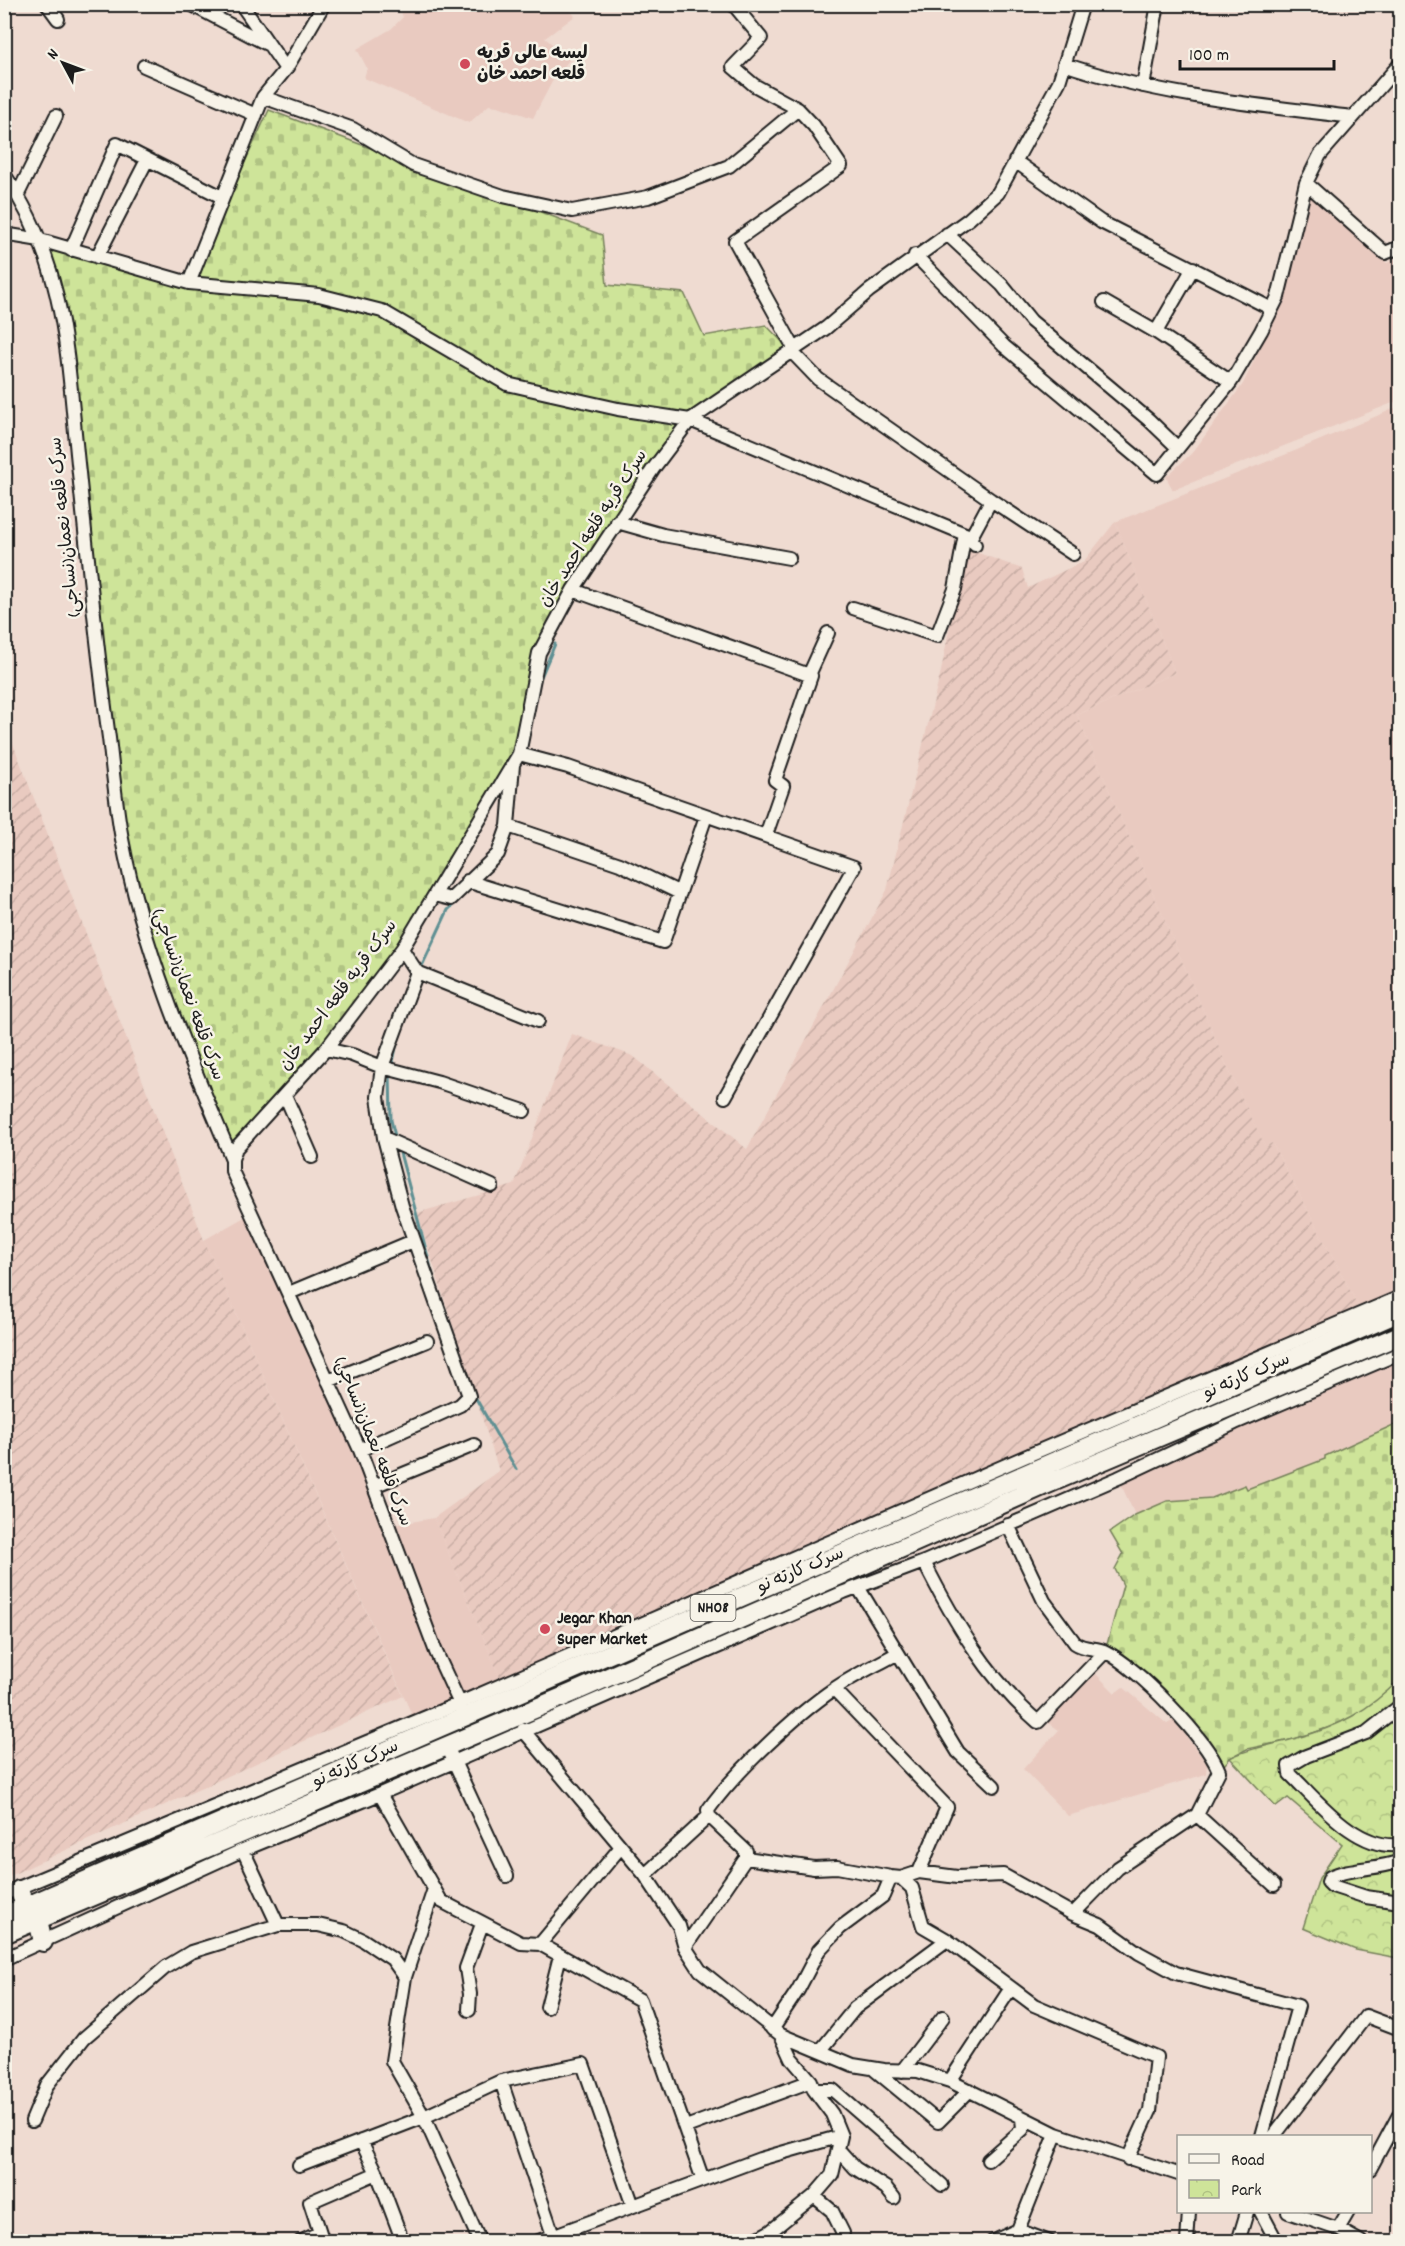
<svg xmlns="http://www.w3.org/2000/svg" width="1405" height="2246" viewBox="0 0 1405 2246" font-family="Dekko,'Playpen Sans Arabic',sans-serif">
<defs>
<pattern id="industrial-furrows" width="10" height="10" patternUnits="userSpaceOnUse" patternTransform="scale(1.5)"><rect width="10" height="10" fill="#e9cac0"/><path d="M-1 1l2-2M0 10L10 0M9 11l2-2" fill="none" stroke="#c7ada4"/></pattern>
<pattern id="cemetery-stones" width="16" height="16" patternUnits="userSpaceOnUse" patternTransform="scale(1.5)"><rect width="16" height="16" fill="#cee499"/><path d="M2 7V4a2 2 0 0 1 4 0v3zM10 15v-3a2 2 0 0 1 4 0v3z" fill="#b0c383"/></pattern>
<pattern id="park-crowns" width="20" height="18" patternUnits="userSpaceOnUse" patternTransform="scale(1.5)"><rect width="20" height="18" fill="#cee499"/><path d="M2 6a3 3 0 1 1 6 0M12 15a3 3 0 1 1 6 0" fill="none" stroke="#b0c383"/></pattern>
</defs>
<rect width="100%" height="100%" fill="#efdbd1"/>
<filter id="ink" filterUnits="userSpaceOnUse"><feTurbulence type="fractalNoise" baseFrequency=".0167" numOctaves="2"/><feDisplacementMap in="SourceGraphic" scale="12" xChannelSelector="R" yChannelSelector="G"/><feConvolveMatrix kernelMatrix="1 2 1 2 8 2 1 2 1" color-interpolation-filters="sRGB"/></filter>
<g filter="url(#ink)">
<path fill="#e9cac0" d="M398,5h167l10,11 -30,22 25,21 -17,21 -20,38 -35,-12 -9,-1 -20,18 -105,-45 3,-10 -10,-19 34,-20 12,-12z
M1306,183l81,80 13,-6v143l-227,90 -7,-13 27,-25 50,-68 38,-81z
M1400,406v891l-39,14 -89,-168 -7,4 -39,-83 -149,-349 98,-42 -60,-151 182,-72z
M250,1214l138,312 46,-8 69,167 -88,37 -211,-482z
M1400,1353v69l-75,34v3l-78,30 -2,-4 -33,13 -44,3 -33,14 -17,-37z
M1095,1673l20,20 8,-6 44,37 7,-4 33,44 -1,10 -138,42 -45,-47 36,-39 -15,-10z"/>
<path fill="url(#industrial-furrows)" d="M1115,522l60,151 -98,42 149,349 39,82 7,-3 89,168 -858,374 -69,-167 65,-47 -82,-258 97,-28 58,-151 61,22 114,93 140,-259 54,-219 24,-123 57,21 6,19 56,-27z
M5,723l199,517 199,456 -398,182z"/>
<path fill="url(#cemetery-stones)" stroke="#75805a" stroke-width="1.5" d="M269,110l333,125 5,50 77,8 20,43 62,-11 25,26 -101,69 -151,233 -20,101 -117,195 -170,210 -52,-125 -58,-196 -61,-534 -21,-64 149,43z
M1400,1422v257l-25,25 -35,20 -45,15 -48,10 -17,9 -11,13 -60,-78 -54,-41 18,-67 -8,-16 8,-15 -13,-22 25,-17 32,-14 45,-3 33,-13 2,4 78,-30v-3z"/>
<path fill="url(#park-crowns)" stroke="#75805a" stroke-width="1.5" d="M1400,1679v279h-2l-42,-8 -53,-22 16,-50 23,-34 -54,-46 -12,9 -46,-49c21,-11 44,-13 67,-20 43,-12 71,-27 103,-59z"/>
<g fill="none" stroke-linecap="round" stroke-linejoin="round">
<path stroke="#5f9093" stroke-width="3" d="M538,684l17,-40
M421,968l27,-58 7,-7
M392,1066l5,-23
M390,1072l1,48 5,20
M399,1149l34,127
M443,1305l14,41
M474,1395l42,74"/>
<defs>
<path id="minor" d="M47,4l11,15
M190,4l77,40
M241,4l45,65
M733,4l28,34 -28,29 21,18 44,24 16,17 27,40 -106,75 59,107
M1316,4h1
M1064,64c94,32 192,41 289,53
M144,66l112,49
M1143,86l15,-82
M263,97l90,32 60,36 90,31 69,15 76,-14 81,-31 69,-57
M1015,161l86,61 171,87
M4,174c65,94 63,190 75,299 9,88 18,177 30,265 4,34 7,68 13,101 21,111 66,216 110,320v12l128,279 76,202 30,65
M1306,183l79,70 15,-6
M18,194l38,-78
M4,234l36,6 149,43 130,12 63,16 125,73 111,25 72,11 275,114 10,11
M947,234l55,51 29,36 118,99 29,28
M71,250l46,-106 105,53
M915,255l89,91 153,128 74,-92 30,-51 17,-34 28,-114 14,-28 80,-91
M97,257l50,-97
M189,283l74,-186 23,-28 38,-65
M1104,302l52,30 75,50
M1156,332l37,-64
M791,351l27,28 173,121 82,54
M617,522l46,13 126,23
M970,539l21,-39
M573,590l236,85
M853,608l84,28 18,-47 10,-55
M519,754l49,13 286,100 -129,230
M508,826l112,38 60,29
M766,835l17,-49 -8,-6 36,-104 -2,-1 19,-42
M467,881l196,61 43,-126
M435,895l16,4 47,-45 10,-28 5,-61
M402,949l15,23 121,49
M326,1049l26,6 30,12 57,15 85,29
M285,1095l27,62
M384,1138l108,48
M232,1159l4,-11 90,-99 76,-100 117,-195 20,-101 34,-63 80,-121 37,-49 136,-92 43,-37 100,-72 29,-26 61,-111 24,-78
M289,1293l124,-52
M328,1381l99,-40
M360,1450l100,-45 9,-9 -67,-190 -18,-68 -6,-41 4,-30 35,-95
M374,1486l100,-41
M1008,1525l36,76 31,42c10,7 21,4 31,9 32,16 100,86 113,119l-22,44 -79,53 -45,46
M924,1562c29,58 64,117 114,160l67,-70
M858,1587l100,165 36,34
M834,1689l113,118 -28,65
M1400,1706l-34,27 -60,23 -17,10 1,8c29,28 66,76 110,71
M523,1730l122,145 34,51 6,21 15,23 81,65 72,30 31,5 34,1 32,10 106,53 122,40
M451,1755l56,121
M380,1794l61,107 80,42 19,1 100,56 63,180
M1197,1815l77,70
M709,1816l37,35v7l68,10 23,-1 54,10 10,1 18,-6 38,5 46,-2 70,39 27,11 39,28 37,20 122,33 -36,130
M243,1850l35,75
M1400,1861c-23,9 -50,6 -70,16l-2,5 4,4 34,11 34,5
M645,1875l64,-59 -1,-6c26,-37 89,-96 126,-121 20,-14 43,-24 64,-36
M901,1878l11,10 11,38 24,14 87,65 122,52 -6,54 -22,48
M434,1889l-29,88 -13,84 32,56 56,125
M4,1894l456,-191 562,-245 378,-161
M540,1944l80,-96
M685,1947l61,-89
M4,1959l239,-109 137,-56 464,-202 80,-30 194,-84 117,-55 165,-70
M547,2007l13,-51
M469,2010l1,-16 -4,-26 16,-44
M772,2029l26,-39 21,-40 21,-22 43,-32 8,-19
M821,2050l34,-42 92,-68
M875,2070l63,52 32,-32
M902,2071l41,-54
M501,2081l52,154
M950,2081l61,-93
M814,2090h19l109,95
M32,2121l15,-36 37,-47 82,-71 25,-15 87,-27h40l26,6 19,9 29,19 13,18
M686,2127l125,-46
M1274,2136l92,-120 34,13
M361,2141l16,32 26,69
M838,2149l17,19 31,20 8,10
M988,2160l35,-31 -1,-11
M299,2165l125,-48 77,-36 82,-17 50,142
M1370,2169l30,-56
M814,2196l18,15 11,22 -4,9
M1261,2212l16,30
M1288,2212l50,17 23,13
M1338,2229l10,-17
M1018,2230l32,12
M300,2242l19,-9
M323,2242l-13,-40 67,-29
M536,2242l224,-83 81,-23
M751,2242l20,-11 43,-35 18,-21 9,-39 -9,-22 -18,-24 -3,-9 -19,-22 -11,-24
M992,2242l26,-12 38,-96
M1187,2242l2,-30
M1238,2242l9,-30"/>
<path id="highway" d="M19,1890l7,17
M4,1916l1396,-604
M38,1920l5,22
M4,1934l568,-241 471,-207 357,-151"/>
</defs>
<use href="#minor" stroke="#1c1c1c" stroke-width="16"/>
<use href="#highway" stroke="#1c1c1c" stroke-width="22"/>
<use href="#minor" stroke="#f7f3e8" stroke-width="12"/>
<use href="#highway" stroke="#f7f3e8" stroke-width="18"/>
</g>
</g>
<g fill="#d1495b" stroke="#f7f3e8" stroke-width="2">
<circle cx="465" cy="64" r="6"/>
<circle cx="545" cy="1629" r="6"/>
</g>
<g text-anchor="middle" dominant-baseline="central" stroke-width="5" stroke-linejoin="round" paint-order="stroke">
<rect fill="#f7f3e8" stroke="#5e5c59" stroke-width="1.5" x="690.5" y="1595" width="45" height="26" rx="4.5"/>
<g font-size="16" font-weight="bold" fill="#1c1c1c">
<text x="713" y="1608">NH08</text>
</g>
<g font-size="18" font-weight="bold" fill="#1c1c1c" stroke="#f7f3e8" text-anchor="start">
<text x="477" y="54">لیسه عالی قریه<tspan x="477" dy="21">قلعه احمد خان</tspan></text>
<text x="557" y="1619">Jegar Khan<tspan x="557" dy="21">Super Market</tspan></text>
</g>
<g font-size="18" fill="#1c1c1c" stroke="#f7f3e8">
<text transform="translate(66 527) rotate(-96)">سرک قلعه نعمان(نساجی)</text>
<text transform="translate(594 529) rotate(-57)">سرک قریه قلعه احمد خان</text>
<text transform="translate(187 995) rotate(70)">سرک قلعه نعمان(نساجی)</text>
<text transform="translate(339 996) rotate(-53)">سرک قریه قلعه احمد خان</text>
<text transform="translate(1247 1377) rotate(-23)">سرک کارته نو</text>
<text transform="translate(372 1442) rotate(68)">سرک قلعه نعمان(نساجی)</text>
<text transform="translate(801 1571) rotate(-23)">سرک کارته نو</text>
<text transform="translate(356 1765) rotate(-24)">سرک کارته نو</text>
</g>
</g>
<rect width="1405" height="2246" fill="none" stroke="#f7f3e8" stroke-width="24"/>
<rect x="12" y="12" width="1381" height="2222" fill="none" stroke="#1c1c1c" stroke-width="2" filter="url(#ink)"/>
<rect x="1177" y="2135" width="195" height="78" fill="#f7f3e8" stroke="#9f9d96" stroke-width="1.5"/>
<rect x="1189" y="2154" width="30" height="9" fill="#f7f3e8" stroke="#9f9d96" stroke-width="1.5"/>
<text x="1231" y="2165" font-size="18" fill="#1c1c1c">Road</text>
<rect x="1189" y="2180" width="30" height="18" fill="url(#park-crowns)" stroke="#9f9d96" stroke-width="1.5"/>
<text x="1231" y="2195" font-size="18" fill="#1c1c1c">Park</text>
<g transform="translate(63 63) rotate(311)" stroke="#f7f3e8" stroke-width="4.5" paint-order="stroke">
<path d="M0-4.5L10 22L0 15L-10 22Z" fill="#1c1c1c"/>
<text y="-9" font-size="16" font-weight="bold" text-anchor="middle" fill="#1c1c1c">N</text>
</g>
<path d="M1180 60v9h154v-9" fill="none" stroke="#1c1c1c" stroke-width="3"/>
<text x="1189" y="60" font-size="18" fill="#1c1c1c" stroke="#f7f3e8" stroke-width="4.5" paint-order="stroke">100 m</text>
</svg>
